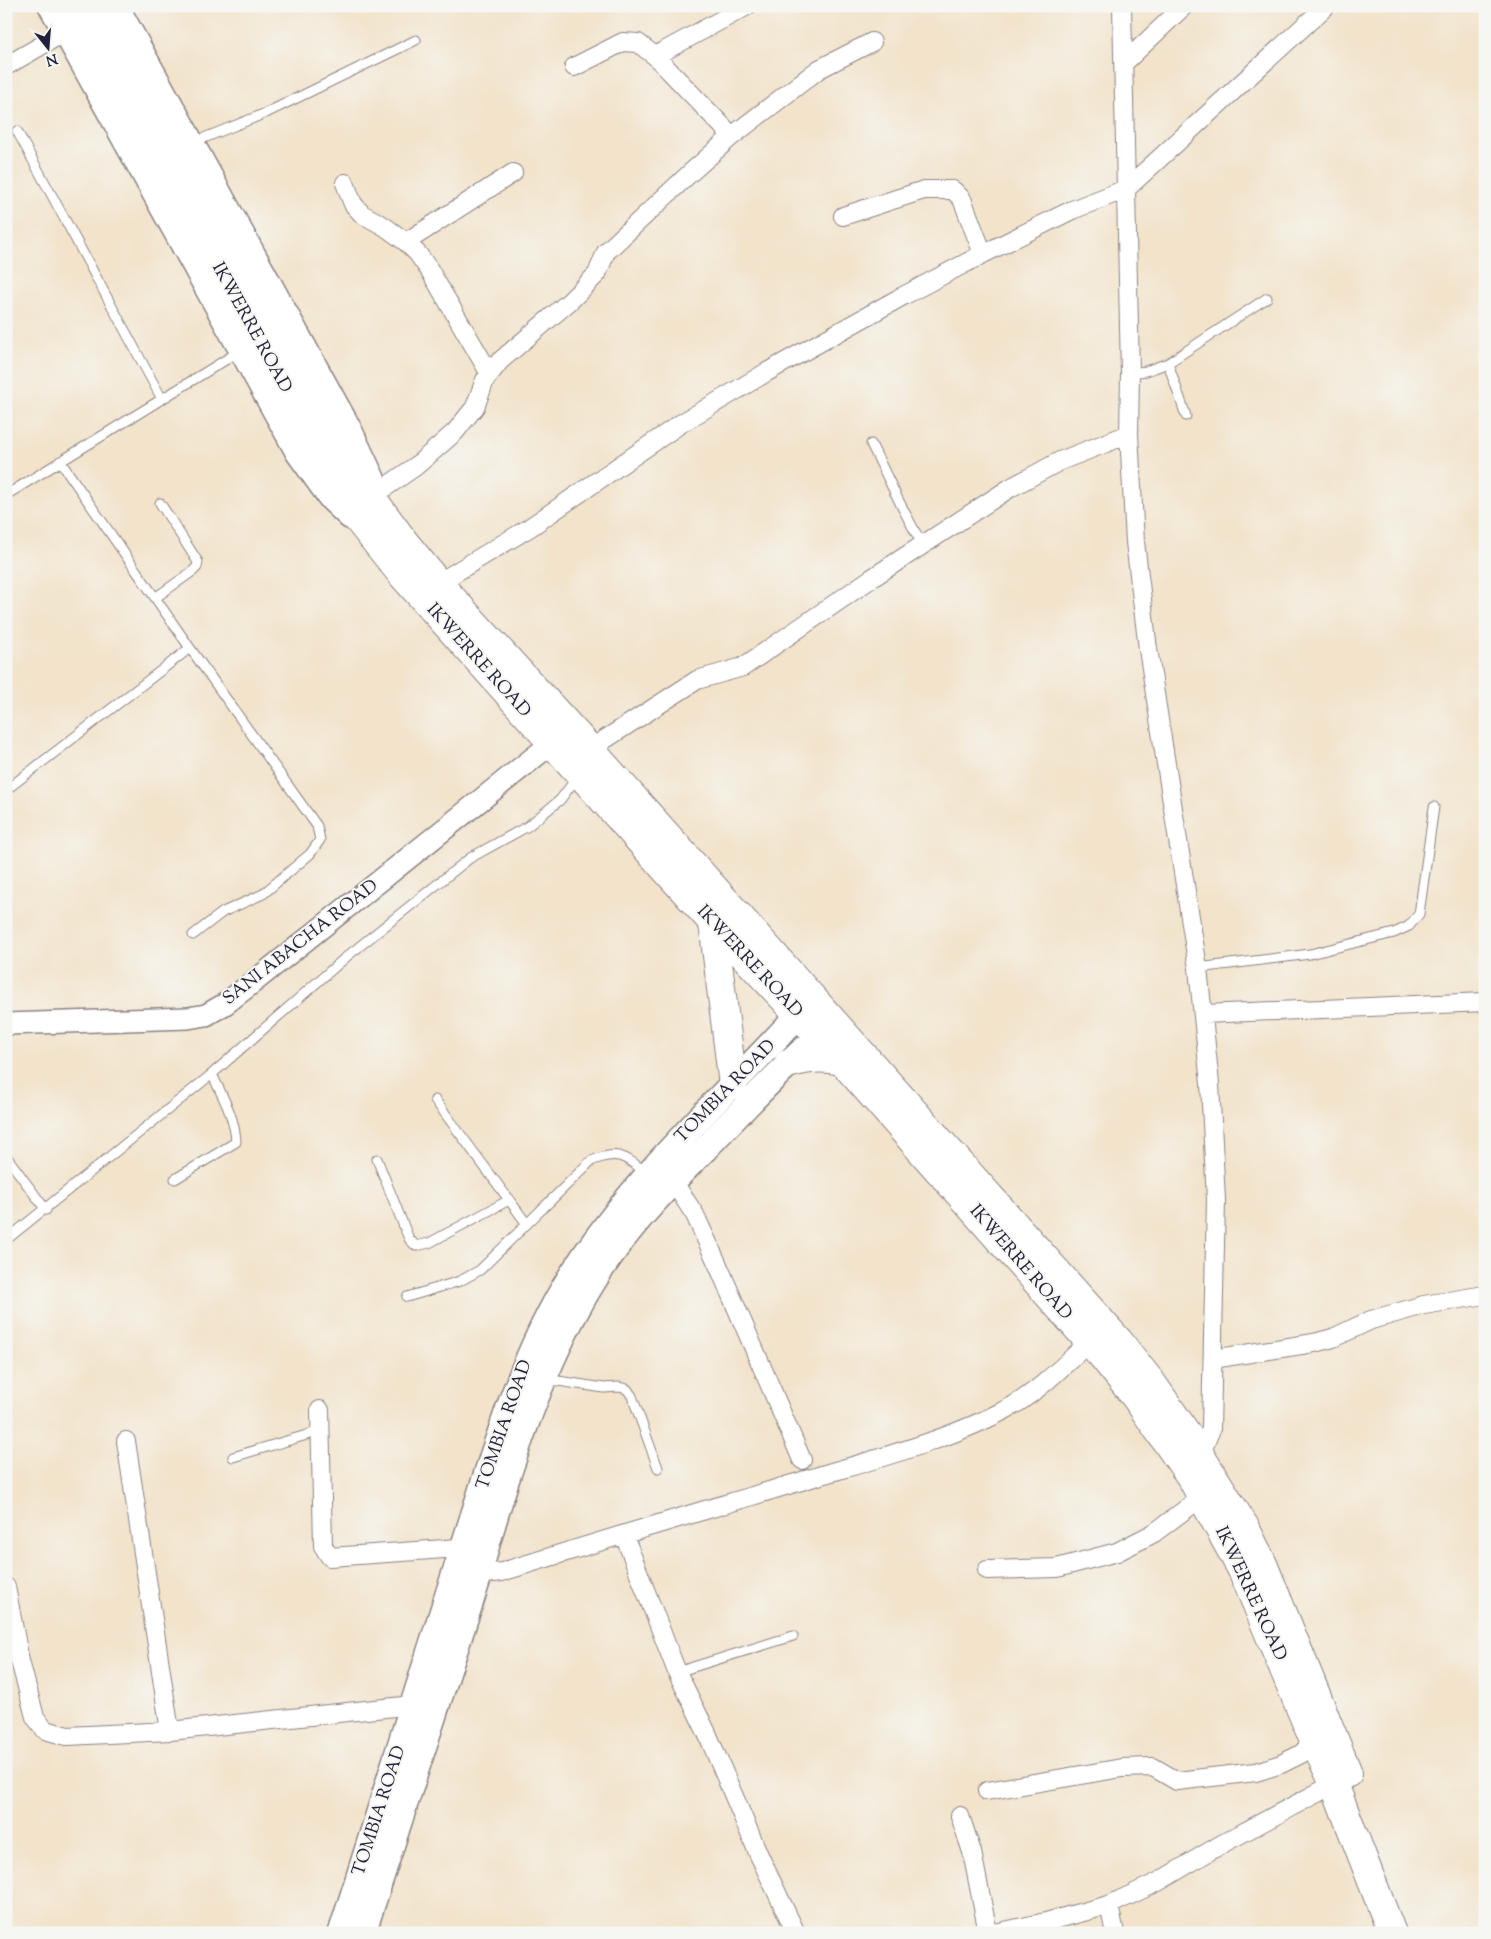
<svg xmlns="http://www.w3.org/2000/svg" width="1491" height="1939" viewBox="0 0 1491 1939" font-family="'Sorts Mill Goudy',serif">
<rect width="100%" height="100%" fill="#f6f6f2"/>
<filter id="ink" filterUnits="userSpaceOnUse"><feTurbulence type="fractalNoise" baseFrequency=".02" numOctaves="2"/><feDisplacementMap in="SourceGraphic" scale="10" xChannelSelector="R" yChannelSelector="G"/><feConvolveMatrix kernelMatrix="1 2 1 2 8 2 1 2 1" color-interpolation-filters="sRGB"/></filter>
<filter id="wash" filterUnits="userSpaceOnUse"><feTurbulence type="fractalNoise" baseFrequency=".0096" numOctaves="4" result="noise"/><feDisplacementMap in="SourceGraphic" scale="20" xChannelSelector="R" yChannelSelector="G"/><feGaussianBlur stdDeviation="1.12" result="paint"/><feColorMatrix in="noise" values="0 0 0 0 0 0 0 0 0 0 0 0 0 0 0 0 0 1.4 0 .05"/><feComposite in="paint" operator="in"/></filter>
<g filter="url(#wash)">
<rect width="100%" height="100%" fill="#f2e3ca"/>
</g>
<g filter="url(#ink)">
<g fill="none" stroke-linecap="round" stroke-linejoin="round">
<defs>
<path id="service" d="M17,131l145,268
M194,142l72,-29 150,-73
M1168,363l18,53
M1130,373l16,-2 22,-8 99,-65
M871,444c17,33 32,69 52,101
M60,461l130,187 127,178 3,14 -10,14 -47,40 -40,18 -30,23
M6,495l234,-144
M155,598l38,-27 4,-4 1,-5 -38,-59
M6,790l184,-142
M1198,968l112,-14 84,-21 15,-7 10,-12 15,-107
M435,1100l92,124
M6,1156l40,54
M377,1159l32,80 7,7 13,-3 80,-43
M175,1179l61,-37c-1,-25 -14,-46 -24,-68
M6,1240l206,-166 133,-116 125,-100 58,-32 32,-26 18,-24
M407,1297l53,-16 20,-11 111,-109c28,-11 33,-5 56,12
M545,1379l59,9 15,-1 8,2 5,7 26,72
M233,1457l87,-26
M677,1672l116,-36"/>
<path id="minor" d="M1122,6l8,367 -1,61 6,108 13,107 50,319 12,116 6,116 -5,229 -11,27 -6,4
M655,56l92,-50
M1124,63l60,-57
M6,66l57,-33
M574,67l49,-25 15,1 17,13 77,80
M345,183l8,21 9,10 22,12 22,16 12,12 12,17 60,103
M843,216l81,-26h29l9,9 21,55
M406,242l107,-69
M380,491l36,-25 39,-34 20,-25 10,-27 15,-19 70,-60 27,-27 9,-22 82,-77 44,-39 87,-67 53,-27
M438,583l91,-55 151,-104 87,-52 136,-76 80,-42 89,-44 54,-21 200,-183
M590,749l107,-69 46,-13 129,-89 138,-90 50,-27 69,-27
M1203,1014l282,-12
M673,1181l22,34 23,50 84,195
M1213,1359l101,-16 19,-5 38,-18 53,-15 61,-10
M320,1410l3,136 7,11 143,-10
M126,1441l44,290
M624,1535l53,137 30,61 52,122 37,78
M987,1570l70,-2 60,-16 37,-19 48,-36
M470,1576l32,-4c104,-33 208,-63 313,-95 64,-19 141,-39 199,-72 28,-17 51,-41 75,-63
M6,1587l14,74 15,56 10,13 22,6 103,-5 252,-27
M987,1791l135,-23 31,-1 24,14 79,-9 25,-8 20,-10 13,-13
M960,1816l12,36 16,81
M1109,1905l6,28
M995,1933l51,-11 63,-17 49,-23 62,-37 114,-61"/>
<path id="tertiary" d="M49,6l248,448 33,46 19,18
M118,6l194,352 39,71 23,49
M6,1024l182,-6 18,-3 19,-11 31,-24 296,-237"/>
<path id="secondary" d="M341,1933c41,-128 80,-257 122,-385 30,-93 56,-189 108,-272 62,-98 150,-177 227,-261l15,-13
M363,1933l116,-357c7,-32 17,-63 27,-95 25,-76 58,-161 105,-226 27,-38 60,-72 93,-105 32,-34 65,-68 99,-100"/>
<path id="primary" d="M73,6l71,125 193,354 21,35 44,55 311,348 129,138 260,295 34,42 56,81 51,93 71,169 20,43 58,149
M97,6l230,416 51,84 25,34 35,43 152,166 528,591 34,43 33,48 60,96 18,37 85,209
M713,923l20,162
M788,1064c19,-6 34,-7 54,-3"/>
</defs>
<use href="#service" stroke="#8a8282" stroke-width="11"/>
<use href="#minor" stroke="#8a8282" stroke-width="20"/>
<use href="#tertiary" stroke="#8a8282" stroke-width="24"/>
<use href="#secondary" stroke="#8a8282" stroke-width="28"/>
<use href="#primary" stroke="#8a8282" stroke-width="30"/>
<use href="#service" stroke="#fff" stroke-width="9"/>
<use href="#minor" stroke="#fff" stroke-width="18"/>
<use href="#tertiary" stroke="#fff" stroke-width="21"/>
<use href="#secondary" stroke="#fff" stroke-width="25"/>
<use href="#primary" stroke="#fff" stroke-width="28"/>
</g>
</g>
<g text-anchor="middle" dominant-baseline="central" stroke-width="4" stroke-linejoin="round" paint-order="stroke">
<g font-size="18" fill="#22223b" stroke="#f6f6f2">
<text transform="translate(251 328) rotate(61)">IKWERRE ROAD</text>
<text transform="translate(478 661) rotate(48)">IKWERRE ROAD</text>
<text transform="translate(301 943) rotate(-38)">SANI ABACHA ROAD</text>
<text transform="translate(749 962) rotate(47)">IKWERRE ROAD</text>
<text transform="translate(726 1092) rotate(-46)">TOMBIA ROAD</text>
<text transform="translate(1020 1263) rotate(49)">IKWERRE ROAD</text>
<text transform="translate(505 1425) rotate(-71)">TOMBIA ROAD</text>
<text transform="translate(1250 1594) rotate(65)">IKWERRE ROAD</text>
<text transform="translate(380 1811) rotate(-72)">TOMBIA ROAD</text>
</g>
</g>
<rect width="1491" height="1939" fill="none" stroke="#f6f6f2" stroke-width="25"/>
<g transform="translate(48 48) rotate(163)" stroke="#f6f6f2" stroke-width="4" paint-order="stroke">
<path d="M0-4L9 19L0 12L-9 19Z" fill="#22223b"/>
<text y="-8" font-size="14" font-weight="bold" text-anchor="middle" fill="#22223b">N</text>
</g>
</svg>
